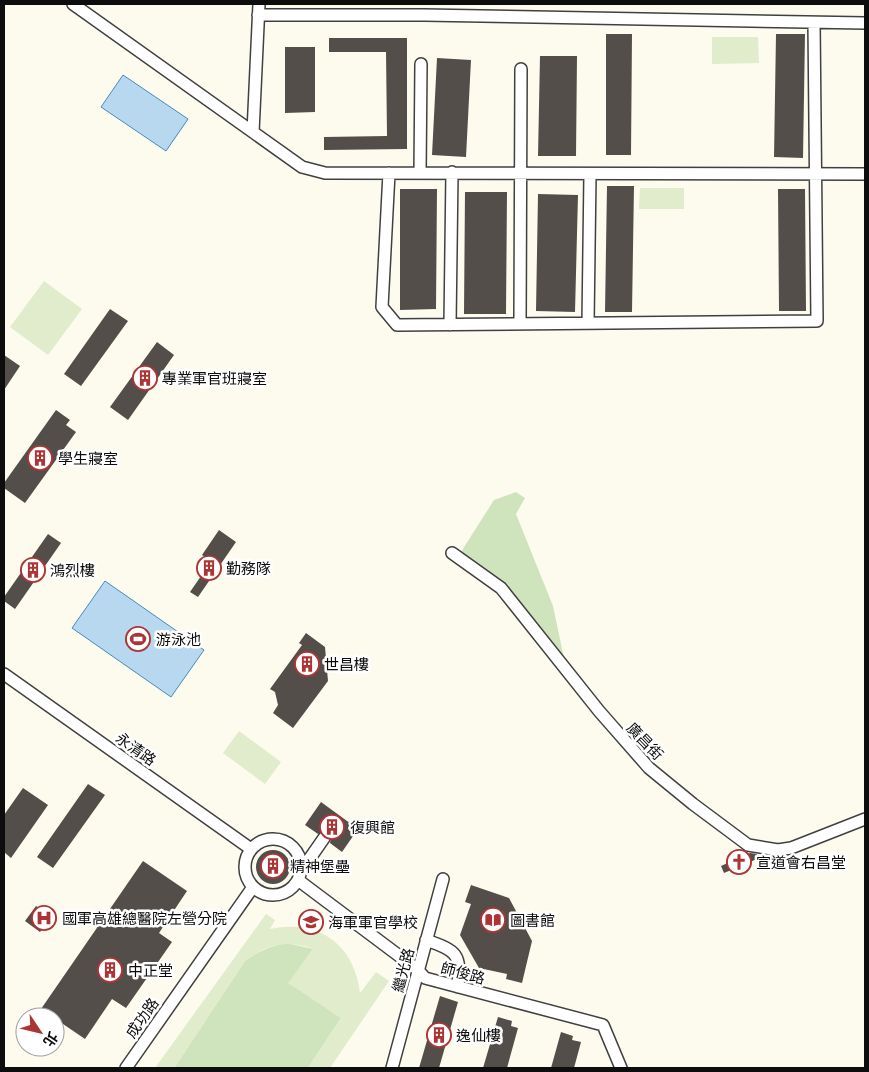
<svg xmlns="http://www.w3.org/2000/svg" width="869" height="1072" viewBox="0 0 869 1072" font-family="Merriweather,'Noto Sans TC',serif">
<rect width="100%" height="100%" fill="#fdfbee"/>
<path fill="#cfe4bc" d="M516,492l9,6 -9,16 37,92 12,57 -62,-77 -44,-31 35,-55z
M287,943l26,6 -24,34 52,35 -33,50h-134l71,-107c14,-10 25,-15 42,-18z"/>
<path fill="#e0eccc" d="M712,37h46l1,26 -47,1z
M640,188h44v21h-45z
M44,281l38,28 -34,46 -38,-28z
M239,731l42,31 -16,22 -42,-31z
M266,914l9,6 -5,9c49,-10 84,15 90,64l16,-21 13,9 -59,87h-22l33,-50 -53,-35 25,-34c-26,-10 -47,-4 -68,12l-71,107h-19z"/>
<path fill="#b8d8ef" stroke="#478abe" d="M123,75l65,44 -22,32 -65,-44z
M105,581l99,69 -33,47 -99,-69z"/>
<path fill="#544e4a" d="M606,34h26l-1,121h-25z
M776,34h29l-2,124 -29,-1z
M329,38h78v111l-83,1v-13l63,-1 -1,-84h-57z
M285,47h30v65l-30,1z
M540,56h37l-1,100h-38z
M437,58l34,2 -5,97 -34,-2z
M607,186h27l-2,126h-27z
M400,189h37l-1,120 -36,1z
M778,189h27l1,122h-27z
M465,192h42l-1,122h-42z
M538,194l40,1 -3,117 -39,-1z
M110,309l18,12 -47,65 -17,-12z
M157,342l17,13 -46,65 -18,-13z
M4,355l16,11 -16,24z
M56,410l14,10 -4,5 10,7 -51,71 -21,-15v-5z
M219,530l17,12 -38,55 -8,-5 11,-16 -4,-3 10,-15 -5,-3z
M48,534l13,9 -46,66 -11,-8v-4z
M306,633l19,14 3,34 -35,47 -20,-15 5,-8 -3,-13 -5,-3 32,-44 -3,-2z
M88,784l17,11 -52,73 -16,-11z
M23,788l25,17 -37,53 -7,-6v-37z
M321,802l37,27 -16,23 -12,-9 1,-5 -2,-6 -5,-1 -6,3 -13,-9z
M256 867a17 17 0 1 1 34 0a17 17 0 1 1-34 0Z
M750,853l7,1v5l-33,14 -3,-7z
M143,861l44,30 -28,42 13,9 -46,66 -14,-9 -27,40 -44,-30z
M471,885l38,13 23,43 -10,42 -16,-4 1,-5 -28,-6 -19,-33 11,-31 -6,-2z
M36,906l15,11 -11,15 -15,-11z
M440,996l18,6 -19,66h-20z
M498,1017l14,4 -1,5 7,2 -11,40h-24z
M561,1032l12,4 -1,4 9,2 -7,26h-23z"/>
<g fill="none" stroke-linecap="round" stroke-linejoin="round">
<defs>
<path id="minor" d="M73,4l229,163 23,6 540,1
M258,15h166l441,8
M253,132l6,-128
M389,173l-7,134 15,18 420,-4 -3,-298
M420,173l1,-109
M588,323l2,-149
M520,324l1,-255
M450,325l2,-153
M452,553l49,35 98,123 50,57 44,36 55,41 30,5 13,-2 74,-29
M4,674l247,175
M245 867a28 28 0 1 1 56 0a28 28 0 1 1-56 0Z
M301,871l23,-33
M298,880l120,90 7,8 178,47 18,43
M426,940c31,11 35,13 32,47
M126,1068l127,-181
M392,1068l51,-189"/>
</defs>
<use href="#minor" stroke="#404040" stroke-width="14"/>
<use href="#minor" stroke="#fff" stroke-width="11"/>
</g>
<defs>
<symbol id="building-ring" viewBox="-11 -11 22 22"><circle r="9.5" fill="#fff" stroke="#ad3435" stroke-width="1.5"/><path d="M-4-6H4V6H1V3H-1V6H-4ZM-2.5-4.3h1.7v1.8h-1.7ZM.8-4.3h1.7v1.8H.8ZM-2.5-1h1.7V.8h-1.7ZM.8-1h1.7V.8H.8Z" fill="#ad3435"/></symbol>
<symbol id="stadium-ring" viewBox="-11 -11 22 22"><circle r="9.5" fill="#fff" stroke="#ad3435" stroke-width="1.5"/><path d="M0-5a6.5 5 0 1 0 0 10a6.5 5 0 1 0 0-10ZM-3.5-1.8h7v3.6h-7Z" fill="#ad3435"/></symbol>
<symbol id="church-ring" viewBox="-11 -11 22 22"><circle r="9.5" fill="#fff" stroke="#ad3435" stroke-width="1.5"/><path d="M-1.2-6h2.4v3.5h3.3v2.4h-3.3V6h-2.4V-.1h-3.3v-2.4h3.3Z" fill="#ad3435"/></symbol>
<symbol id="hospital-ring" viewBox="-11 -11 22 22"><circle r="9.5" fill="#fff" stroke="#ad3435" stroke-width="1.5"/><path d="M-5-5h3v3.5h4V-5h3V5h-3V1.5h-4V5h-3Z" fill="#ad3435"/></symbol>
<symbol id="library-ring" viewBox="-11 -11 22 22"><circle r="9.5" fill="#fff" stroke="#ad3435" stroke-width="1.5"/><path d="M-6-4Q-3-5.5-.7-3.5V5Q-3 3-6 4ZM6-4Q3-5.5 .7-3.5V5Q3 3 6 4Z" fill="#ad3435"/></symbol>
<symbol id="university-ring" viewBox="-11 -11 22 22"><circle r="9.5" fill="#fff" stroke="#ad3435" stroke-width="1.5"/><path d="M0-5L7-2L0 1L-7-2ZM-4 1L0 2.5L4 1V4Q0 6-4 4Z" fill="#ad3435"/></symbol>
</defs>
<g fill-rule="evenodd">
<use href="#building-ring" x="131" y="364" width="28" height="28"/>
<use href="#building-ring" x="26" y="444" width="28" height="28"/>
<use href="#building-ring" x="195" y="554" width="28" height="28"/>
<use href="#building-ring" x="19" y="556" width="28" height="28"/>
<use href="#stadium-ring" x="124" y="625" width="28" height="28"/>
<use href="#building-ring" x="293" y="650" width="28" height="28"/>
<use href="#building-ring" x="318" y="813" width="28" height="28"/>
<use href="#church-ring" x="725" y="848" width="28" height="28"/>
<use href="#building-ring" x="259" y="852" width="28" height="28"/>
<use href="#hospital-ring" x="30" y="904" width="28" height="28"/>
<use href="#library-ring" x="479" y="906" width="28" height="28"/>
<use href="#university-ring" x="297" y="908" width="28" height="28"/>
<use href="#building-ring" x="96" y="956" width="28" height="28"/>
<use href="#building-ring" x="425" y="1021" width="28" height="28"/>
</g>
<g text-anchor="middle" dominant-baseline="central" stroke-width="5" stroke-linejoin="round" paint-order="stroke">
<g font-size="15" fill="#0d0d0d" stroke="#fff" text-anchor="start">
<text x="162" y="378">專業軍官班寢室</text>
<text x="58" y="458">學生寢室</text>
<text x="226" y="568">勤務隊</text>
<text x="50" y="570">鴻烈樓</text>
<text x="156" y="639">游泳池</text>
<text x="324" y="664">世昌樓</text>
<text x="350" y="827">復興館</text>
<text x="756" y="862">宣道會右昌堂</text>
<text x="290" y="866">精神堡壘</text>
<text x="62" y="918">國軍高雄總醫院左營分院</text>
<text x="510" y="920">圖書館</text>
<text x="328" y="922">海軍軍官學校</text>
<text x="128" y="970">中正堂</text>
<text x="456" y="1035">逸仙樓</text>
</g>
<g font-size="15" fill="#0d0d0d" stroke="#fff">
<text transform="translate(645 741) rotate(46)">廣昌街</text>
<text transform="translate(136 749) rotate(35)">永清路</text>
<text transform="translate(403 970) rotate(-75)">繼光路</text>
<text transform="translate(463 973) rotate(15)">師俊路</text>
<text transform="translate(142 1018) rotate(-55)">成功路</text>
</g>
</g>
<rect width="869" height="1072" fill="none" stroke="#0d0d0d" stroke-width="10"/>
<g transform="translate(40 1032) rotate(125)"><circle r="24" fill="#ffffff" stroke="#9e9e9e"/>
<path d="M0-4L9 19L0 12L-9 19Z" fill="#ad3435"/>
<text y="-8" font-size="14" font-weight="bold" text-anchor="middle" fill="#0d0d0d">北</text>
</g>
</svg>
